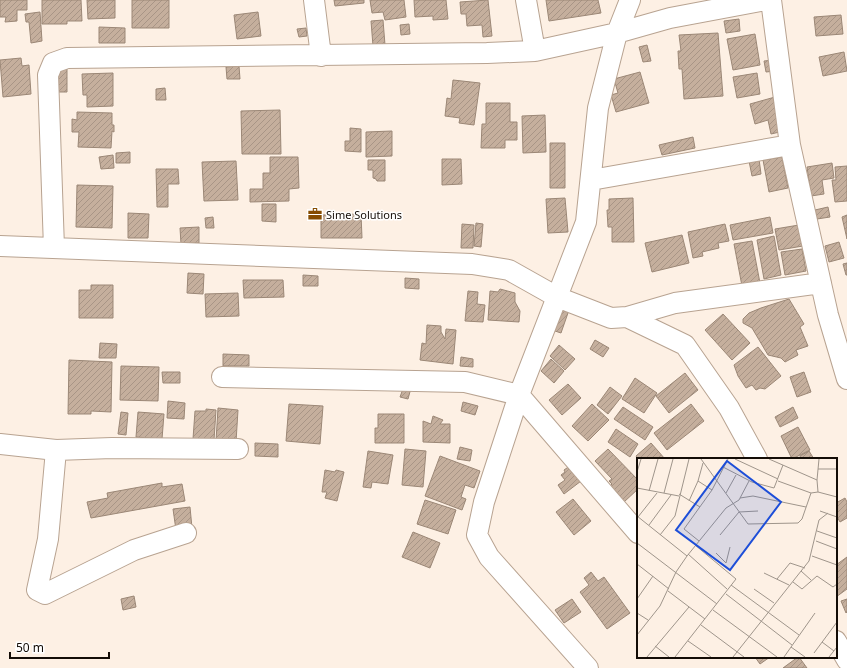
<svg xmlns="http://www.w3.org/2000/svg" width="847" height="668" viewBox="0 0 847 668" font-family="'Noto Sans',sans-serif">
<defs>
<pattern id="building-hatch" width="6" height="6" patternUnits="userSpaceOnUse"><rect width="6" height="6" fill="#c5af9d"/><path d="M-1 1l2-2M0 6l6-6M5 7l2-2" fill="none" stroke="#a89586"/></pattern>
</defs>
<rect width="100%" height="100%" fill="#fdf0e4"/>
<path fill="url(#building-hatch)" stroke="#9b8776" d="M0,0h27v10h-10v11l-12,1 1,-5h-6z
M42,0h39l1,21h-15v3h-25z
M87,0h28v18l-27,1z
M132,0h37v28h-37z
M334,0h30v3l-29,3z
M370,0h34l2,17 -21,3 -2,-8 -11,1z
M414,0h32l2,19 -15,1v-4l-18,1z
M488,0l4,36 -9,1 -1,-12 -15,1 -1,-12h-5l-1,-12z
M546,0h52l3,13 -52,8z
M40,12l2,29 -11,2 -2,-21h-3l-1,-8z
M258,12l3,24 -24,3 -3,-24z
M841,15l2,19 -27,2 -2,-19z
M739,19l1,12 -14,2 -2,-12z
M383,20l2,25 -12,1 -2,-25z
M409,24l1,10 -9,1 -1,-10z
M99,27l26,1v15h-26z
M306,28l1,8 -8,1 -2,-8z
M718,33l5,63 -39,3 -2,-30h-3l-1,-18h3l-2,-16z
M755,34l5,31 -27,5 -6,-31z
M647,45l4,16 -8,1 -4,-15z
M844,52l3,19 -24,5 -4,-19z
M21,58l1,8 7,-1 2,29 -28,3 -3,-37z
M773,60l2,11 -9,1 -2,-11z
M239,66l1,13h-13l-1,-12z
M58,68h9v24h-9z
M640,72l9,31 -33,9 -5,-17 7,-2 -4,-14z
M113,73v33l-26,1v-12h-4l-1,-21z
M757,73l3,21 -23,4 -4,-21z
M453,80l27,3 -6,42 -15,-2 1,-5 -15,-2 2,-18 4,1z
M165,88l1,12h-10v-11z
M775,97l9,34 -13,3 -3,-14 -13,4 -5,-20z
M486,103h24v19h7v18h-12v8h-24l1,-24h4z
M280,110l1,44h-39l-1,-43z
M77,112l35,1v12h2v7l-2,-1 -1,17 -33,-1 1,-15h-7v-13l5,1z
M545,115l1,37 -23,1 -1,-37z
M350,128l11,1v23l-16,-1v-10h5z
M392,131v25l-26,1v-25z
M693,137l2,11 -33,7 -3,-10z
M550,143h15v45h-15z
M130,152v11h-14v-10z
M113,155l1,13 -13,1 -2,-12z
M270,157h28l1,31 -10,1v12l-39,1v-13h13v-16h7z
M782,157l6,31 -19,4 -6,-32z
M442,159h19l1,25 -20,1z
M759,159l2,15 -9,2 -3,-15z
M368,160h17v21h-8l-1,-2 -3,-1v-8h-5z
M236,161l2,39 -34,1 -2,-39z
M832,163l2,15 -12,2 2,14 -13,2 -4,-29z
M847,166v35l-12,1 -3,-22h4l-1,-13z
M156,169h22l1,15h-11v23h-11z
M77,185l36,1 -1,42 -36,-1z
M565,198l3,34 -20,1 -2,-34z
M633,198l1,44h-22v-15h-4l-1,-17h2v-11z
M262,204h14v18l-14,-1z
M828,207l2,10 -13,2 -2,-9z
M128,213l21,1 -1,24h-20z
M361,214l1,24h-41v-23z
M847,215v24l-5,-22z
M213,217l1,11h-8l-1,-10z
M770,217l3,16 -40,7 -3,-15z
M476,223l7,1 -2,23 -7,-1z
M462,224l12,1 -1,23h-12z
M725,224l4,17 -11,2 1,5 -17,4 1,4 -10,2 -5,-26z
M799,225l4,21 -24,4 -4,-21z
M199,227v16l-18,1 -1,-16z
M682,235l7,28 -37,9 -7,-29z
M774,236l7,39 -17,4 -7,-39z
M752,241l8,42 -18,3 -8,-42z
M839,242l5,16 -15,4 -4,-16z
M802,249l4,22 -21,4 -4,-23z
M847,263v12h-1l-3,-11z
M188,273l16,1 -1,20 -16,-1z
M303,275l15,1v10h-15z
M405,278l14,1v10l-14,-1z
M243,280h40l1,17 -40,1z
M91,285h22v33h-34v-28h12z
M500,289l15,4v9l5,9 -1,11 -31,-2 2,-29 8,1z
M468,291l10,1 -1,12 8,1 -2,17 -18,-1z
M238,293l1,23 -33,1 -1,-23z
M789,299l15,25 -4,3 8,19 -12,4 2,5 -13,7 -4,-4 -13,-3 -16,-27 -9,-5v-4l6,-6 12,-5z
M557,305l12,5 -8,23 -12,-4z
M723,314l27,29 -18,17 -27,-30z
M427,325l14,1v6l4,7 1,-10 10,1 -3,34 -33,-4 2,-17 4,1z
M595,340l14,8 -6,9 -13,-8z
M100,343l17,1 -1,14h-17z
M559,345l16,14 -10,11 -15,-14z
M758,347l23,29 -16,13 -5,-1 -4,2 -4,-5 -6,3 -8,-12 -4,-11z
M223,354l26,1v11h-26z
M461,357l12,2v8l-13,-1z
M551,359l13,12 -10,12 -13,-12z
M69,360l43,2 -1,50 -20,-1v3h-23z
M121,366l38,1 -1,34 -38,-1z
M162,372h18v11h-17z
M804,372l7,20 -14,5 -7,-20z
M685,373l13,17 -29,23 -13,-17z
M635,378l22,15 -13,20 -22,-14z
M568,384l13,14 -19,17 -13,-15z
M404,386l7,2 -3,11 -8,-2z
M610,387l12,9 -14,18 -11,-9z
M168,401l17,2 -1,16 -17,-1z
M463,402l15,4 -3,9 -14,-4z
M289,404l34,2 -3,38 -34,-3z
M592,404l17,16 -21,21 -16,-15z
M691,404l13,17 -37,29 -13,-17z
M623,407l30,20 -8,13 -31,-21z
M793,407l5,11 -18,9 -5,-10z
M218,408l20,2 -2,32 -20,-1z
M206,409l10,1 -2,30 -21,-1 2,-28h11z
M121,412l7,1 -2,22 -8,-1z
M138,412l26,2 -2,25 -26,-2z
M378,414h26v29h-29v-15h3z
M433,416l10,4 -3,4h10v19l-27,-1v-21l8,3z
M798,427l12,23 -18,9 -11,-23z
M616,429l22,15 -8,13 -22,-15z
M255,443l23,1v13l-23,-1z
M651,443l14,16h-27l-2,-3z
M460,447l12,3 -2,11 -13,-2z
M405,449l21,2 -3,36 -21,-2z
M608,449l30,31v9l-14,13 -15,-15 3,-3 -3,-3 3,-2 -17,-18z
M368,451l25,4 -5,29 -16,-2 -1,6 -8,-1z
M809,451l5,8h-13l-1,-3z
M440,456l40,15 -6,17 -9,-3 -4,12 5,2 -4,11 -37,-14z
M574,463l11,15 -21,16 -6,-9 7,-5 -4,-5 4,-3 -1,-2z
M325,470l10,2 1,-2 8,2 -7,29 -12,-3 2,-6h-5z
M162,483v4l20,-3 3,17 -94,17 -4,-16 21,-4 -1,-5z
M845,498l2,4v16l-7,4 -4,-7v-12z
M573,499l18,22 -17,14 -18,-23z
M425,500l31,10 -8,24 -31,-10z
M190,507l2,21 -16,2 -3,-21z
M413,532l27,11 -10,25 -28,-11z
M847,557v32l-11,8v-32z
M591,572l7,9 6,-4 26,36 -23,16 -27,-37 9,-7 -5,-7z
M134,596l2,11 -13,3 -2,-11z
M572,599l9,13 -17,11 -9,-13z
M847,599v13l-1,1 -5,-12z
M755,657h15l-10,7z
M799,657l8,11h-24l15,-11z"/>
<g fill="none" stroke-linecap="round" stroke-linejoin="round">
<defs>
<path id="minor" d="M314,0l7,56
M526,0l9,51 82,-18 53,-15 96,-18
M771,0l19,145 38,170 19,64
M591,180l199,-35
M0,246l472,18 37,6 48,27 54,21 16,-1 48,-14 146,-20
M54,248l-6,-173 5,-12 14,-5 420,-5 48,-2
M627,317l58,28 44,63 28,51
M222,377l243,5 54,13 119,138
M0,444l56,6 56,-2 126,1
M56,450l-8,89 -11,51 8,4 89,-44 52,-17
M836,641l11,19
M588,668l-99,-111 -12,-22 7,-33 35,-107 67,-173 12,-114 19,-75 13,-33"/>
</defs>
<use href="#minor" stroke="#b8a391" stroke-width="22"/>
<use href="#minor" stroke="#fff" stroke-width="20"/>
</g>
<defs>
<symbol id="office-bare" viewBox="-9 -9 18 18"><path d="M-6-3h4V-5.5h4V-3h4V5H-6ZM-1-4.5V-3h2v-1.5ZM-6 0V1H6V0Z" fill="#864c00" stroke="#fff" stroke-width="2.5" paint-order="stroke"/></symbol>
</defs>
<g fill-rule="evenodd">
<use href="#office-bare" x="305" y="204" width="20" height="20"/>
</g>
<g text-anchor="middle" dominant-baseline="central" stroke-width="3" stroke-linejoin="round" paint-order="stroke">
<g font-size="11" fill="#130c06" stroke="#fff" text-anchor="start">
<text x="326" y="214">Sime Solutions</text>
</g>
</g>
<g transform="translate(637 458)">
<rect width="200" height="200" fill="#fdf0e4"/>
<path fill="none" stroke="#9f958b" stroke-width="1" d="M64,1l47,65 50,-1 4,-4 9,-26M98,1l43,20M132,1l48,21 1,12 19,5M66,5l-5,18 14,9 16,-31M86,9l29,15 22,6 9,-23M181,11h19M0,14l4,-13M180,22l2,-21M141,23l33,12 7,-1M0,30l42,8M12,33l9,-32M27,35l9,-34M89,35l10,-18M42,36l21,13M103,40l13,-2 53,11M52,43l9,-20M183,53l17,6M0,58l50,40M1,59l19,-24M12,67l22,-30M180,73l20,7M23,77l15,-19 14,-57M83,77l19,-23 19,-1M62,83l-15,-12 28,-39M179,83l21,8M0,85l80,61M79,95l10,10 4,-16M51,96l39,35M175,98l25,9M0,106l32,25M164,113l10,9M127,115l25,12M140,121l13,-16 15,5M156,124l9,7 15,-13 16,11 4,-3M94,127l68,50M117,131l20,14M31,133l37,28M89,136l66,51M0,141l16,-23M76,152l64,47M0,155l11,7M64,167l43,32M0,177l23,-29 16,-34 11,-16 39,-48 13,-8 10,-19M51,183l23,16M185,184l12,9M18,188l14,11M154,189l14,10M177,195l23,-31M10,199l42,-50M38,199l61,-78 -41,-34M96,199l76,-96 10,-41 9,-7M147,199l31,-44M192,199l8,-10"/>
<path fill="#1d4ed8" fill-opacity="0.15" stroke="#1d4ed8" stroke-width="2" d="M90,3l54,41 -51,68 -54,-40z"/>
<rect width="200" height="200" fill="none" stroke="#130c06" stroke-width="2"/>
</g>
<path d="M10 652v6h99v-6" fill="none" stroke="#130c06" stroke-width="2"/>
<text x="16" y="652" font-size="12" fill="#130c06" stroke="#ffffff" stroke-width="3" paint-order="stroke">50 m</text>
</svg>
